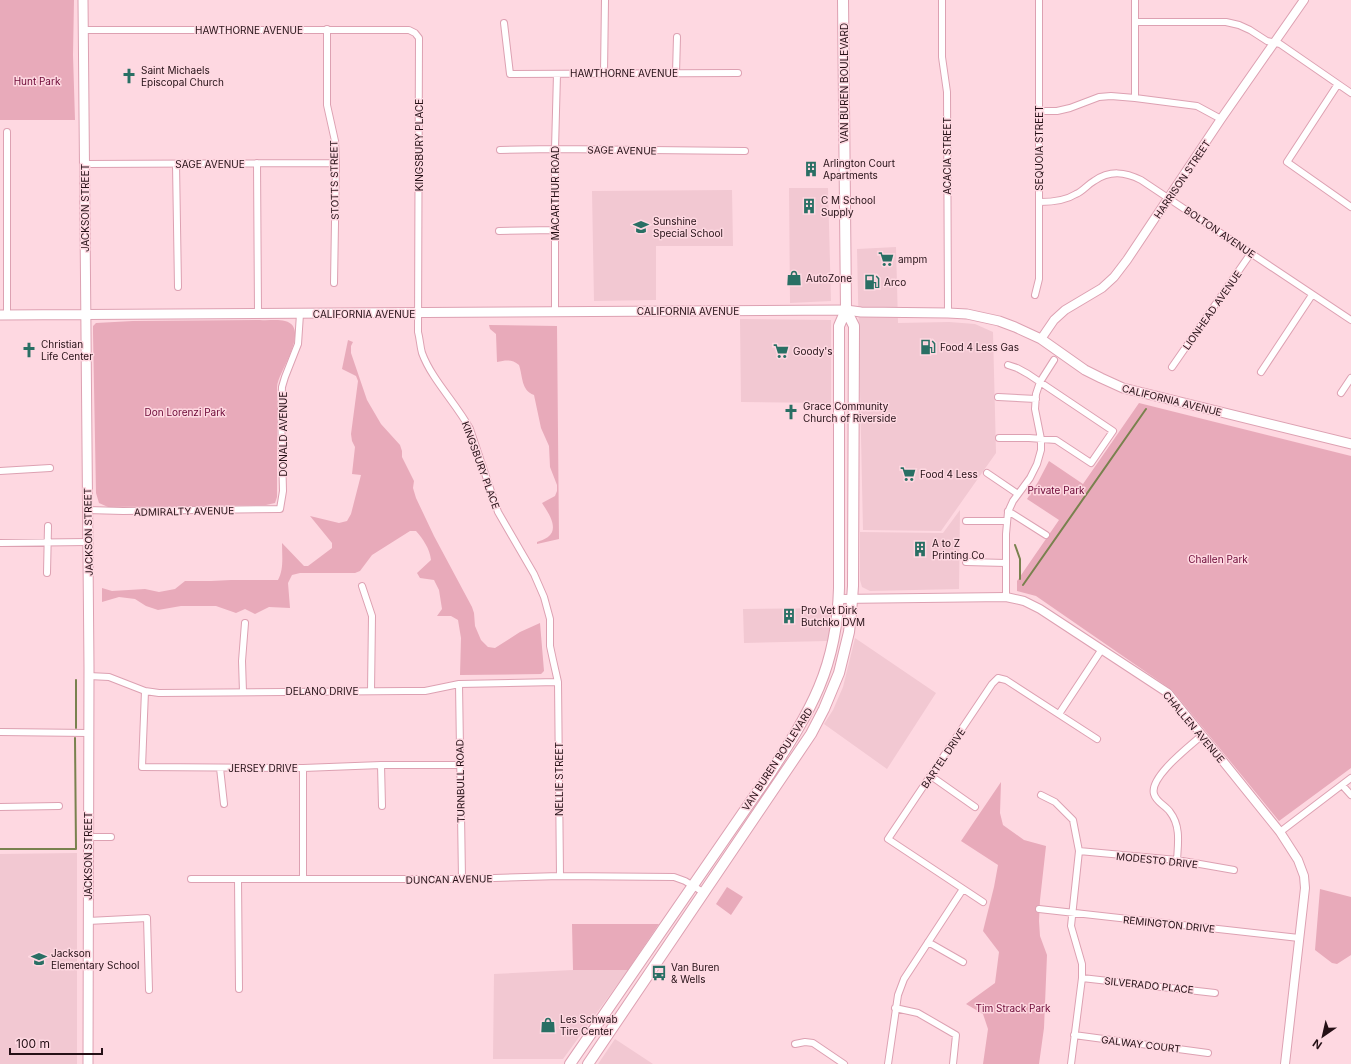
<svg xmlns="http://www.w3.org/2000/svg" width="1351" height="1064" viewBox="0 0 1351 1064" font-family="Inter,sans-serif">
<rect width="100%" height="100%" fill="#fed8e1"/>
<path fill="#f2c8d2" d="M789,188h39l3,113 -41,2z
M732,190l1,56h-77v54l-62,1 -2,-110z
M896,247l2,76 51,-1 26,2 18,8 3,121 -55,78 -78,-1 -6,-281z
M740,319l91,1v83l-90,-1z
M960,510l-1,79 -89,2 -8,-4 -2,-7v-48l83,1z
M834,608l-6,33 -84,2 -1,-34z
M855,638l81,55 -49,76 -63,-45 9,-14 10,-23z
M77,853v211h-77v-210z
M573,970h55l-65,89h-70l1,-85z
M615,1039l38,25h-55z"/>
<path fill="#e8aaba" d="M0,0h74l-1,55 2,65h-75z
M260,320c7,1 17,-1 25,1 25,6 -4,48 -7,61 -1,2 -1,6 -1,9v106l-2,6 -9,2 -158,2 -9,-4 -3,-10 -3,-160v-7l3,-3 37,-2z
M489,325l68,1 2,213 -22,5v-2c3,-1 8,-3 11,-5 12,-9 -1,-26 -6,-34l13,-7 2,-5v-6l-7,-18 -1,-21 -8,-18 -7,-33c-13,-5 -11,-18 -15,-30 -7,-6 -13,-5 -22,-3l-1,-28 -6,-5z
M348,340l5,2 -2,4v7l16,47 14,24 19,21 2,6v6l12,24 -1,7 3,10 18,38 38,71 2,6 1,13 6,14 7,7 7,1 25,-16 20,-9 4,48 -3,3 -81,1 1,-37 -3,-18 -7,-4h-14l5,-7 -3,-19 -5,-10 -14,-2 -3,-5 14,-13c-1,-11 -8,-21 -15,-29h-6l-38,24 -12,16 -5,2h-55l-8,2 -4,8 2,25 -21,-1 -14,7 -10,-5 -9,4 -20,-7h-35l-23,4 -12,-4 -11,-7 -16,-2 -17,5v-14l10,3 33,-2 14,3 16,-3 10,-8h26l20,-1h47c6,-11 4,-24 4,-37l22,23h4l24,-18v-5l-22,-27 29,7 8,-2 4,-7 10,-39 -9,-1 3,-27 -3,-6 -1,-7 7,-53 -2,-5 -14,-7z
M1139,403l212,53v312l-72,53 -107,-131 -136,-94 -19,-5v-10l42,-61 -32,-21 11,-17 11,-21 34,23z
M1001,782l-1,31 3,12 21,15 22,6 -6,54 -1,21 1,15 7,19 -3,73 -5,36h-56l5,-35 -5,-15 -17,-10 29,-21 4,-31 -16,-21 11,-44 4,-22 -37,-24z
M727,887l16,10 -12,18 -15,-11z
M1320,889l31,8v58l-14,9 -5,-1 -17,-13z
M572,924h87l-31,46h-55z"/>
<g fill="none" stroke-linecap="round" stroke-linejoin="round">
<path stroke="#79814e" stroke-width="2" d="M1015,545l5,14v20
M1023,585l123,-176
M76,728v-48
M0,849h76l-1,-111"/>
<defs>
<path id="minor" d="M942,0v57l5,35 1,221
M1135,0v98
M1135,22h91l13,3 11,5 17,11 13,3 71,49
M504,23l6,51 228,-1
M327,29v76l8,36 1,22 -2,120
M83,30h326l6,3 4,5 -1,294c2,7 2,14 4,21 10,27 34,50 48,76l28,83 36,62 10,23 6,22v27l3,14 5,22 2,194
M604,73l1,-73
M676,73l1,-36
M1338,84l-51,78 64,45
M1039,111h18l13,-3 29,-11 12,-1 24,2 62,8 24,13
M7,132v183
M500,150l55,-1 190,2
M257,163l1,150
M85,164l251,-1
M176,164l2,123
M1040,202c12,0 25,-1 36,-8 7,-3 11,-9 18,-13 16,-11 31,-9 47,-1l210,140
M499,231l56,-1
M1035,295l4,-16v-279
M555,312v-163l2,-75
M1172,367l79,-114
M1261,372l51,-77
M1341,393l10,-15
M998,397l38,2
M999,438h30l27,2 35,23 22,-32 -85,-57 -11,-6 -9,-3
M0,471l50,-3
M987,473l31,21
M87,510l36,1 157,-2 3,-18 -2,-80 1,-24 3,-10 13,-33 2,-30
M1008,511l38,24
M966,521h41
M0,543l88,-1
M966,562l40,1
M47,573l1,-47
M362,586l10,30 -1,75
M1006,597v-63l2,-22 5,-11 17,-23 7,-14 4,-14v-11l-6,-30 1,-15 4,-12 14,-22
M89,676l20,1 36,14 14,2 247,-2h19l34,-7 99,-2
M459,684l3,195
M145,691l-3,76 161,1 78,-3h79
M243,692l-1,-31 3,-38
M1059,714l43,-65
M0,732l88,1
M381,765l1,41
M220,768l4,36
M303,768v111
M931,776l44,31
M1342,785l9,10
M1041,795l14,7 18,18 6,31 -8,75 11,38v14l-11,86
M0,807l59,-1
M1280,832l71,-54
M88,837h23
M1079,851l98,9 57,10
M1177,860c1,-16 4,-34 -7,-48 -4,-6 -14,-10 -16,-18 -5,-17 36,-48 47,-58
M191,879h271l98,-3 114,1 11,4 18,11
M238,879l1,110
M983,902l-95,-63 104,-155 6,-6 8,2 91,59
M1039,909l260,29
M88,921l59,-3 2,72
M928,942l35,20
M1082,978l133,15
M895,1008l23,5 38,22 -3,29
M1074,1035l134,18
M795,1044l10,-2 8,1 31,21
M888,1064l10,-69 6,-16 59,-90"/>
<path id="tertiary" d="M1041,339l13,-19 11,-10 37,-22 12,-11 13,-17 94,-141 83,-119
M839,599l167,-2 18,4 16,8 128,84 112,139 18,28 6,16 1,12 -20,176"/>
<path id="secondary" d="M83,0l6,667 -1,397
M0,315l846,-5 15,2 87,1 19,1 32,7 16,6 26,12 44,31 16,8 22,10 228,56"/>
<path id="primary" d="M570,1064l199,-289c42,-65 68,-107 70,-187v-262l7,-16 -3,-310
M588,1064l223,-330 13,-25 15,-36 10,-41 2,-18 2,-28 1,-260 -8,-16"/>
</defs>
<use href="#minor" stroke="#dda1b2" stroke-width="8"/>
<use href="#tertiary" stroke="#dda1b2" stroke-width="10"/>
<use href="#secondary" stroke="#dda1b2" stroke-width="11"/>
<use href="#primary" stroke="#dda1b2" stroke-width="12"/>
<use href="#minor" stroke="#fff" stroke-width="6"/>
<use href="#tertiary" stroke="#fff" stroke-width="8"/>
<use href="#secondary" stroke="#fff" stroke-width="9"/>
<use href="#primary" stroke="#fff" stroke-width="10"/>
</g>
<defs>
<symbol id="church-bare" viewBox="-9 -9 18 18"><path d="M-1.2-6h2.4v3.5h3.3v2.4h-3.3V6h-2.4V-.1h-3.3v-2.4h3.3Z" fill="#296f64" stroke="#fed8e1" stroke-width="2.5" paint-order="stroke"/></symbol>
<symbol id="building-bare" viewBox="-9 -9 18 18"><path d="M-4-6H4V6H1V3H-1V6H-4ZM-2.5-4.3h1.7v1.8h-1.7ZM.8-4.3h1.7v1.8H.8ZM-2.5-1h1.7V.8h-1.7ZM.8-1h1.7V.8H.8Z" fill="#296f64" stroke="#fed8e1" stroke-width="2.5" paint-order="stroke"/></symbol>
<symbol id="school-bare" viewBox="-9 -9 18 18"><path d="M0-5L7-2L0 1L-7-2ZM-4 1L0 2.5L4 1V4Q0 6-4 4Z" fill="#296f64" stroke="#fed8e1" stroke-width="2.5" paint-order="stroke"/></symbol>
<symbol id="supermarket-bare" viewBox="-9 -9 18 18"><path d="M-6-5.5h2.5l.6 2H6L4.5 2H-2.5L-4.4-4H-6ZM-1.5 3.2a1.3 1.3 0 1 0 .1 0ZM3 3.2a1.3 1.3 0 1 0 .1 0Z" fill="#296f64" stroke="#fed8e1" stroke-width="2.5" paint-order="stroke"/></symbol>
<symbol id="shop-bare" viewBox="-9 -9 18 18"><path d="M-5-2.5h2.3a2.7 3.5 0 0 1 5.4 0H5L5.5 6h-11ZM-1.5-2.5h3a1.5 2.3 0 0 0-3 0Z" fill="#296f64" stroke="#fed8e1" stroke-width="2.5" paint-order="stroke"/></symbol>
<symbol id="fuel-bare" viewBox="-9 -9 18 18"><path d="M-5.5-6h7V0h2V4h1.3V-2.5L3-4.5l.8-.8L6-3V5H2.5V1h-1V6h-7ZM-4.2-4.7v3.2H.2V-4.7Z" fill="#296f64" stroke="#fed8e1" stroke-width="2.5" paint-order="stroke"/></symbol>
<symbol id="bus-bare" viewBox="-9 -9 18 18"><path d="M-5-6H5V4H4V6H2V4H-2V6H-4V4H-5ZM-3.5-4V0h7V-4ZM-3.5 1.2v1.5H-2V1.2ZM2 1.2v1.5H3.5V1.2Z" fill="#296f64" stroke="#fed8e1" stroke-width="2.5" paint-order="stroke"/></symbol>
</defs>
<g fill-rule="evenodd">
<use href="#church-bare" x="118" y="65" width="22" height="22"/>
<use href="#building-bare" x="800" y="158" width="22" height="22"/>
<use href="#building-bare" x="798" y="195" width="22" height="22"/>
<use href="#school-bare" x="630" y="216" width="22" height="22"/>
<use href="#supermarket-bare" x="875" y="248" width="22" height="22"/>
<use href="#shop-bare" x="783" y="267" width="22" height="22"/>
<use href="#fuel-bare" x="861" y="271" width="22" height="22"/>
<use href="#fuel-bare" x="917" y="336" width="22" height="22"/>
<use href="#church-bare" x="18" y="339" width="22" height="22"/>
<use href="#supermarket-bare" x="770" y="340" width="22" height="22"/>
<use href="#church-bare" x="780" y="401" width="22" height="22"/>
<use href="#supermarket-bare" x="897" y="463" width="22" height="22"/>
<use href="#building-bare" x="909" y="538" width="22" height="22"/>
<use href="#building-bare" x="778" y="605" width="22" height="22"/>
<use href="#school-bare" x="28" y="948" width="22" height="22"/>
<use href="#bus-bare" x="648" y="962" width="22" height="22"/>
<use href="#shop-bare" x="537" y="1014" width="22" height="22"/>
</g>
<g text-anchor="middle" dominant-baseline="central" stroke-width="3" stroke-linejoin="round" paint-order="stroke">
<g font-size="10" fill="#251016" stroke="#fed8e1">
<text x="249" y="30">HAWTHORNE AVENUE</text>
<text x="624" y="73">HAWTHORNE AVENUE</text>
<text transform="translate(844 83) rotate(-90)">VAN BUREN BOULEVARD</text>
<text transform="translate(419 145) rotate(-90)">KINGSBURY PLACE</text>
<text transform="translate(1039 148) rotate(-90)">SEQUOIA STREET</text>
<text transform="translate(622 150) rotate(1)">SAGE AVENUE</text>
<text transform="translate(947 156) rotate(-90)">ACACIA STREET</text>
<text x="210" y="164">SAGE AVENUE</text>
<text transform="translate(1182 179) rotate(-56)">HARRISON STREET</text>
<text transform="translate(334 180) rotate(-91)">STOTTS STREET</text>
<text transform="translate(555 193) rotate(-90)">MACARTHUR ROAD</text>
<text transform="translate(85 208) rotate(-90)">JACKSON STREET</text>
<text transform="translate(1220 232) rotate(34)">BOLTON AVENUE</text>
<text transform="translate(1212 310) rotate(-55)">LIONHEAD AVENUE</text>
<text x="688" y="311">CALIFORNIA AVENUE</text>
<text x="364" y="314">CALIFORNIA AVENUE</text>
<text transform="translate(1172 400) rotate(14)">CALIFORNIA AVENUE</text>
<text transform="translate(283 434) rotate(-90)">DONALD AVENUE</text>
<text transform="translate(481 465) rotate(70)">KINGSBURY PLACE</text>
<text transform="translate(184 511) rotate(-1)">ADMIRALTY AVENUE</text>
<text transform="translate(88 532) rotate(-91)">JACKSON STREET</text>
<text x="322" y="691">DELANO DRIVE</text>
<text transform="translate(1194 727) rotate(50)">CHALLEN AVENUE</text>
<text transform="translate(943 758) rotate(-56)">BARTEL DRIVE</text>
<text transform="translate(777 759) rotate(-57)">VAN BUREN BOULEVARD</text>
<text x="263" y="768">JERSEY DRIVE</text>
<text transform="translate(559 779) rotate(-90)">NELLIE STREET</text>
<text transform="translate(460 781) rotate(-91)">TURNBULL ROAD</text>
<text transform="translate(88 856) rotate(-90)">JACKSON STREET</text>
<text transform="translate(1157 860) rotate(6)">MODESTO DRIVE</text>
<text transform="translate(449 879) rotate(-1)">DUNCAN AVENUE</text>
<text transform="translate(1169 924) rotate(6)">REMINGTON DRIVE</text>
<text transform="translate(1149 985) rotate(6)">SILVERADO PLACE</text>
<text transform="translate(1141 1044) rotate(7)">GALWAY COURT</text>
</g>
<g font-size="10" fill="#251016" stroke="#fed8e1" text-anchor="start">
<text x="141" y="70">Saint Michaels<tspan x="141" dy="12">Episcopal Church</tspan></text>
<text x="823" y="163">Arlington Court<tspan x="823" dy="12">Apartments</tspan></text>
<text x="821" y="200">C M School<tspan x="821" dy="12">Supply</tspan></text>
<text x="653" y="221">Sunshine<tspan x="653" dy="12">Special School</tspan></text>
<text x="898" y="259">ampm</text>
<text x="806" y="278">AutoZone</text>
<text x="884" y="282">Arco</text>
<text x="41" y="344">Christian<tspan x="41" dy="12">Life Center</tspan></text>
<text x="940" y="347">Food 4 Less Gas</text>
<text x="793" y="351">Goody's</text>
<text x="803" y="406">Grace Community<tspan x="803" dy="12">Church of Riverside</tspan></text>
<text x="920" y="474">Food 4 Less</text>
<text x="932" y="543">A to Z<tspan x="932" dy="12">Printing Co</tspan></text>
<text x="801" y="610">Pro Vet Dirk<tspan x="801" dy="12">Butchko DVM</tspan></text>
<text x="51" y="953">Jackson<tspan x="51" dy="12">Elementary School</tspan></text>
<text x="671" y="967">Van Buren<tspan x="671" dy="12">&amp; Wells</tspan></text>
<text x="560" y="1019">Les Schwab<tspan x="560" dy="12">Tire Center</tspan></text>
</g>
<g font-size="10" fill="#6b0735" stroke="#fed8e1">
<text x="37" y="81">Hunt Park</text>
<text x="185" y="412">Don Lorenzi Park</text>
<text x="1056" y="490">Private Park</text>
<text x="1218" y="559">Challen Park</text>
<text x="1013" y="1008">Tim Strack Park</text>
</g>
</g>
<g transform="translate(1323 1036) rotate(214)" stroke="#fed8e1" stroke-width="3" paint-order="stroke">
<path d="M0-3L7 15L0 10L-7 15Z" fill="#251016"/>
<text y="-6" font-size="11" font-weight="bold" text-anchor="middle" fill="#251016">N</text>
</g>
<path d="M10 1048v6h92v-6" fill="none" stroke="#251016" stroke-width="2"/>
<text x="16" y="1048" font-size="12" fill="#251016" stroke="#fed8e1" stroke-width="3" paint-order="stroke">100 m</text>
</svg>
